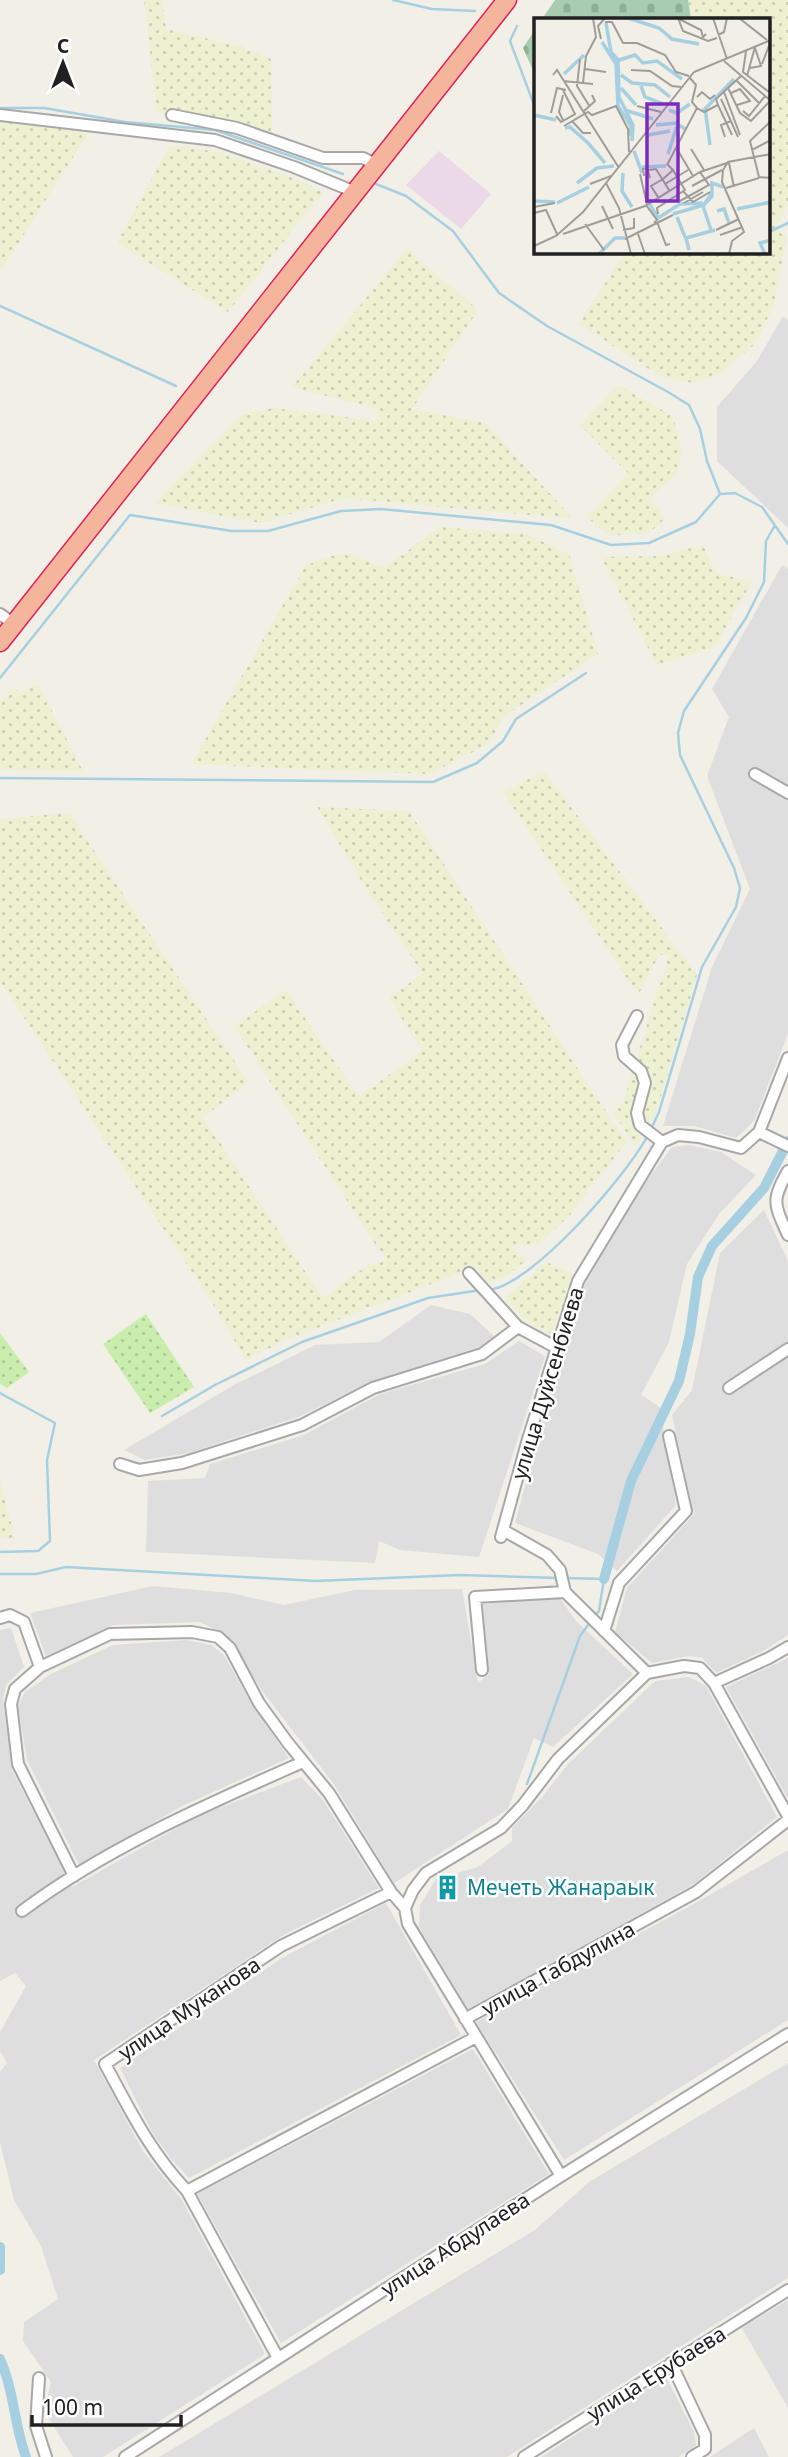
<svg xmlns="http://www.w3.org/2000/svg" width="788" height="2457" viewBox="0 0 788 2457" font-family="'Noto Sans',sans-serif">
<defs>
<pattern id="farmland-dots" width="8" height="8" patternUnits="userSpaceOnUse" patternTransform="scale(1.75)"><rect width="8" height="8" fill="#edf1d2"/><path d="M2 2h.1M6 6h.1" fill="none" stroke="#cbceb4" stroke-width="1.8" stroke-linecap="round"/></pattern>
<pattern id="grass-dots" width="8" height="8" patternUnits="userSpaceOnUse" patternTransform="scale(1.75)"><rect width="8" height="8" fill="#c9edac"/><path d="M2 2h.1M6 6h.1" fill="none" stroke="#accb94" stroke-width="1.8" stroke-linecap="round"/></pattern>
<pattern id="cemetery-stones" width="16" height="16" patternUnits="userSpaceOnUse" patternTransform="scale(1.75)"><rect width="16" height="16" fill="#a7ccaf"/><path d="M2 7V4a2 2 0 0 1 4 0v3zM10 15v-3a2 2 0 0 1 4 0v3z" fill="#8faf96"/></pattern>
</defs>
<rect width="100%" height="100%" fill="#f2efe7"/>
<path fill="#dfdede" d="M783,316l5,4v208l-71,-67v-54l40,-46z
M782,565l6,4v465l-34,87 -18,17 -42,-12h-31l49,-159 38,-78 -43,-113 22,-59 -17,-28z
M689,1145l32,7 35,23 -37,39 -32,50 -18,78 -28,53 19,12 16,98 -59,66 -19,-17 -83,-31 60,-222 66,-113 31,-41z
M764,1210l24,51v374l-25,16 -47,22 -14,-15 -13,-2 -37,7 -37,-31 12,-44 67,-74 -22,-99 20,-25 28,-137z
M431,1305l39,9 24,22 -13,10 -111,36 -69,34 -112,37 -44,7 -21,-10 108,-64 83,-41 64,-3z
M519,1341l26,15 -66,201 -79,-7 -21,-9 -4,22 -229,-11 2,-71 57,-3 5,-14 94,-29 76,-41 105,-30z
M153,1586l78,7 53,12 71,-15 107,-1 16,94 11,-9 -6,-70 76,-7 17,24 57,53 -80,73 -19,-9 -26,71 -114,74 -61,-100 -70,-91 -36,-57 -27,-13 -87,3 -67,31 -16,-43z
M11,1628l13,39 -18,18 -3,15 9,70 60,117 128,-72 101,-38 22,23 56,88 -94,46 -191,126 49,91 39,49 83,154 -162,103h-30l-29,-46 7,-29 -28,-41 1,-19 34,-23 -17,-53 -27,-46 -14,-58v-70l7,-9 -7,-12v-19l26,-46 -11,-13 -15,8v-351z
M187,1640l24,5 13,10 24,43 41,60 -107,48 -103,59 -52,-105 -9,-54 7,-14 26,-18 62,-29z
M788,1658v141l-62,-112z
M689,1677l17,9 71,131 -83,67 -226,125 -49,-82 1,-22 16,-26 42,-12 34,-26v-13l31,-32 25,-32 87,-83z
M788,1850v170l-224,140 -88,-138 225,-122z
M386,1903l75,132 -272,143 -17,-18 -19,-26 -33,-66 162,-110z
M473,2049l76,125 -268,169 -84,-149z
M788,2063v215l-281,179h-348l376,-227 54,-48z
M788,2300v108l-46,-80z
M666,2377l28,55 2,13 -17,12h-138z
M754,2428l15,29h-59l33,-22z"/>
<path fill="#ebd9e7" d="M439,151l52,43 -30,35 -55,-44z"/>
<path fill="url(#farmland-dots)" d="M144,0h18l4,29 73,17 32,13 1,74 -82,-20 -33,-1z
M688,0h100v205l-14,24 13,8 -14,70 -18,37 -36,30 -25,9 -31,-5 -84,-54 46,-72h144v-233h-78z
M0,119l89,13 -89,140z
M170,145l49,7 77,27 27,13 -95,120 -111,-69z
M407,249l71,61 -66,99 73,14 88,96 -229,-21 -84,25 -105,-20 87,-89 32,-6 103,13 1,-12 -86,-22z
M618,385l55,31 9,37 -5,20 -27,25 15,21 -15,13 -41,4 -22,-19 41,-44 -48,-48z
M439,527l87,7 43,20 29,100 -95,63 -14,27 -60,30 -238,-10 115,-199 38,-13 41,16z
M703,545l14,29 35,7 -37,66 -58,18 -56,-108 59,-1z
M38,684l45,87 -83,-2v-67l11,-13 11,3z
M544,771l153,204 -40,135 -21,37 -23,-35 10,-9 46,-149 -10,1 -21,40 -135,-203z
M317,807l92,4 217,331 -56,73 -32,29 -28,3 18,12 -23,18 -17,6 -13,-16 -189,73 -40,20 -33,-56 -213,-323v-162l69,-6 180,270 -46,34 120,181 45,-33 18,-4 -152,-235 52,-36 72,106 43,-29 20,-17 -32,-53 34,-23 -53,-79z
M546,1262l29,13 -23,59 -26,-12 -21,-24z
M0,1481l15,57h-15z"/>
<path fill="url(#grass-dots)" d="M146,1314l48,73 -44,26 -47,-69z
M0,1333l29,39 -22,16 -7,-4z"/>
<path fill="url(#cemetery-stones)" d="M555,0h133l3,19h-149z
M536,28v49l-13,-29z"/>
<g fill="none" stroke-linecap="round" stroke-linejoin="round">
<path stroke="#a6d0e1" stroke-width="2.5" d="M393,0l39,9 43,2
M517,26l-7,15 26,69
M0,108h44l81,14 90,8 128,44
M376,184l30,12 47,35 46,62 48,33 121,66 21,13 11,24 7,32 13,33
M769,232l19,-9
M0,306l176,80
M0,678l130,-163 102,16h36l73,-20 40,-2 170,16 60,20 38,-2 47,-21 24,-28 15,-1 27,14 26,37
M0,778l433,4 44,-19 26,-22 13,-22 70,-46
M651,1129l8,-17 43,-145 34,-60 4,-19 -6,-20 -54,-113 -2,-22 6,-22 62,-93 18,-36 2,-41 8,-14
M488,1290c44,-4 139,-115 160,-155
M0,1393l55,30 -8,37 3,81 -12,10 -38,1
M162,1416l53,-31 87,-43 126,-44 53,-8
M0,1574h36l30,-7 249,14 145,-6 99,3
M565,1578l39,1 -5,32 -4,5
M527,1784l53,-148 11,-15"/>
<path stroke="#a6d0e1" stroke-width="10" d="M604,1579l27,-98 48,-100 11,-47 8,-57 14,-31 52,-58 24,-47
M0,2247v23
M0,2359c14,31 14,66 26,98"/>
<defs>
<path id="minor" d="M0,115l215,25 79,27 61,25
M172,115l65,13 86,30h40l14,7
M0,614l14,10
M755,774l33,19
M637,1016l-15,29 2,11 17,15 4,12 -8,30 3,12 22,17
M759,1132l29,14
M788,1171c-17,30 -14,33 0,64
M469,1273l49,54 39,21
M729,1388l59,-39
M120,1464l19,6 43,-7 120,-38 71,-37 109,-34 36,-27
M501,1537l27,-98 50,-158 84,-139 16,-7 21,2 42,11 18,-16 29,-74
M0,1618l10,-3 14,7 16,45 -25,22 -4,15 7,60 56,112
M604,1631l15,-48 67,-72 -17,-75
M40,1667l70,-33 82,-2 26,5 12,11 29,55 29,40 41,50 62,99 14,16 3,16 153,252
M482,1670l-7,-73 90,-5
M647,1673l37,-7 16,2 14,15 74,133
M714,1683l55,-25 19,-11
M405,1908l8,-18 13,-17 75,-45 22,-23 35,-46 89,-86 -82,-81 -5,-22 -13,-15 -44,-25
M22,1911c84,-63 186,-107 281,-149
M465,2019l231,-127 92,-72
M187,2191l289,-154
M278,2358l-91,-167c-38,-41 -56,-79 -82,-127l176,-118 110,-54
M671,2363l34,72v14l-13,8
M39,2378l-3,48 10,31
M125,2457l436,-281 227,-142
M524,2457l264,-167"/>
<path id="trunk" d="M0,642l507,-642"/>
</defs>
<use href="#minor" stroke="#a8a8a8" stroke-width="14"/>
<use href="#trunk" stroke="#e3215a" stroke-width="21"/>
<use href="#minor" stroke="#fff" stroke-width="10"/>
<use href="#trunk" stroke="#f5b49c" stroke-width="18"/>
</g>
<defs>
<symbol id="building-bare" viewBox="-9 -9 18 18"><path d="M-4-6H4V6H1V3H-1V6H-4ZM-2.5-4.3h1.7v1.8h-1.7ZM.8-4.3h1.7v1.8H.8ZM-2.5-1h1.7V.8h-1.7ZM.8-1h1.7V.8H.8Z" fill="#0f9aa8" stroke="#fff" stroke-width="2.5" paint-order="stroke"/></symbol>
</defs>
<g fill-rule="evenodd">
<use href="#building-bare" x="430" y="1870" width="35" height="35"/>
</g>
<g text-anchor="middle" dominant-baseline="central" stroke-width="5" stroke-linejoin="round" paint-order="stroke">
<g font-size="21" fill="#212121" stroke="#fff">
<text transform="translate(547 1383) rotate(-73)">улица Дуйсенбиева</text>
<text transform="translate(558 1968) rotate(-29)">улица Габдулина</text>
<text transform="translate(189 2008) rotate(-34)">улица Муканова</text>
<text transform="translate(455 2244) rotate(-33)">улица Абдулаева</text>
<text transform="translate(656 2373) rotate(-32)">улица Ерубаева</text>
</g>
<g font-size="21" fill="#0d838f" stroke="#fff" text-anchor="start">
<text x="467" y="1887">Мечеть Жанараык</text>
</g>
</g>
<g transform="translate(534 18)">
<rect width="236" height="236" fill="#f2efe7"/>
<path fill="none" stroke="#a6d0e1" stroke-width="3.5" d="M94,0l31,10 13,11 27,5M72,5l5,29 7,8 1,37 14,28 -1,16M68,24l14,22 2,42 13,20 -1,10M85,42l16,-5 8,8 14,-2 25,18M30,56l20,-19M87,57l11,8 23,2 15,12M107,68l4,11 18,7M87,70l15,17M171,90l5,37M91,92l28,9M135,92l8,3 13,-9M169,93l31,-32M0,97l22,5M122,107l20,-2 9,6M31,110l5,-1 18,16M114,117l22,-4M54,125l17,20M100,133l8,22M134,136l9,-28M108,149l24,-1M89,155l-1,18 10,16M43,165l20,-15 17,-2M0,183l21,1M23,185l32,-16M115,185l9,15 22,-14 23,-1M169,188l8,24M155,191l15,-4 7,-11M203,191l34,-7M183,193l7,-2 5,14M139,196l31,-9 8,-9v-13l11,4M143,199l8,20M155,232l-3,-12 29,-8M65,236l16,-16h10M231,236l-5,-11 11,-3"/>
<path fill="none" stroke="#9e9d98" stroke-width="2" d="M144,0l5,13 25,10 9,-3M179,0l14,41M205,0l28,22M145,1l22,11 2,7 3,-3M71,4h7l11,21h14l28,12 11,17 13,4M184,17l6,-3 3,-14M67,21l-3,-13 7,-8M212,33l-3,21 26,20M46,41l-3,27 13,21M190,43l47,40M228,46l8,-21M216,50l11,-2 -6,-18M51,51l21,3M97,52l19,1 22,15 9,1M19,57l4,-5 62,98M213,58l8,-29M202,62l23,23M29,63l30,3M49,65l3,-27 10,-19 -3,-19M194,70l12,25 11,8 19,-20M190,74l16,43M197,75l9,-4 10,12 -13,4M163,79l5,-5 8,7 5,-4M187,81l17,38M184,87l14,30M103,88l24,6M163,90l7,4 14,-7 -2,-6 25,-23M50,93l11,-10 -3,-6M209,93l6,5 16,-20M17,95l6,-25 9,2M22,98l5,6 14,-8 -12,-24M29,102l-4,-8 4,-17M38,103l11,12h8M237,103l-21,20 9,36 12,1M30,108l24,-14 4,3 24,-9 12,23 1,23M191,119l-4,-12 10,-4M143,131l16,27M157,131l13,21M218,132l19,-10M195,145l5,24M133,147l30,-57 -5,-6 4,-17 -6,-7M115,152l7,-1 13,21M106,156l7,30M110,158l-1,-7 4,-1 3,10M129,161l10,-9 -6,-6M72,165l13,25 12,46M56,166l21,-8M131,166l23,-14M158,168l30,-16M192,170l33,-10M149,173l10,11 17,-10M124,179l-7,-11 12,-7M146,183l29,-16 -9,-13M150,185l19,-11M112,187l11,15 -3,3M68,188l11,23M0,189l21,-4M0,195l12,-3 11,24M124,196l-1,-6 28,-18 -12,-20M123,204l9,23 4,-1M51,206l19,26M89,212l11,-2v-10M182,212l23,-11M29,216l82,-28 55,-34 27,-9M104,216l7,20M186,217l23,-8M91,221l48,-24M0,228l22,-10 27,-24 111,-140 77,-32M195,236l3,-13 12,-9 -22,-50 1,-12 5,-8 43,-8"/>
<path fill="#7b2cbf" fill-opacity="0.15" stroke="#7b2cbf" stroke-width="3.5" d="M113,86h31v97h-31z"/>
<rect width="236" height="236" fill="none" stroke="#212121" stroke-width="3.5"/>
</g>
<g transform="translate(63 63)" stroke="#ffffff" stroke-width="5" paint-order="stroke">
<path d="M0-5L12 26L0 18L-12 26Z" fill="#212121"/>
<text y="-10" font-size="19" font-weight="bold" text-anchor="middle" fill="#212121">С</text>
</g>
<path d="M32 2415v10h149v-10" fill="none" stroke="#212121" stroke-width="3.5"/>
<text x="42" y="2415" font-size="21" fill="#212121" stroke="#ffffff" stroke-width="5" paint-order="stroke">100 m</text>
</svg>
